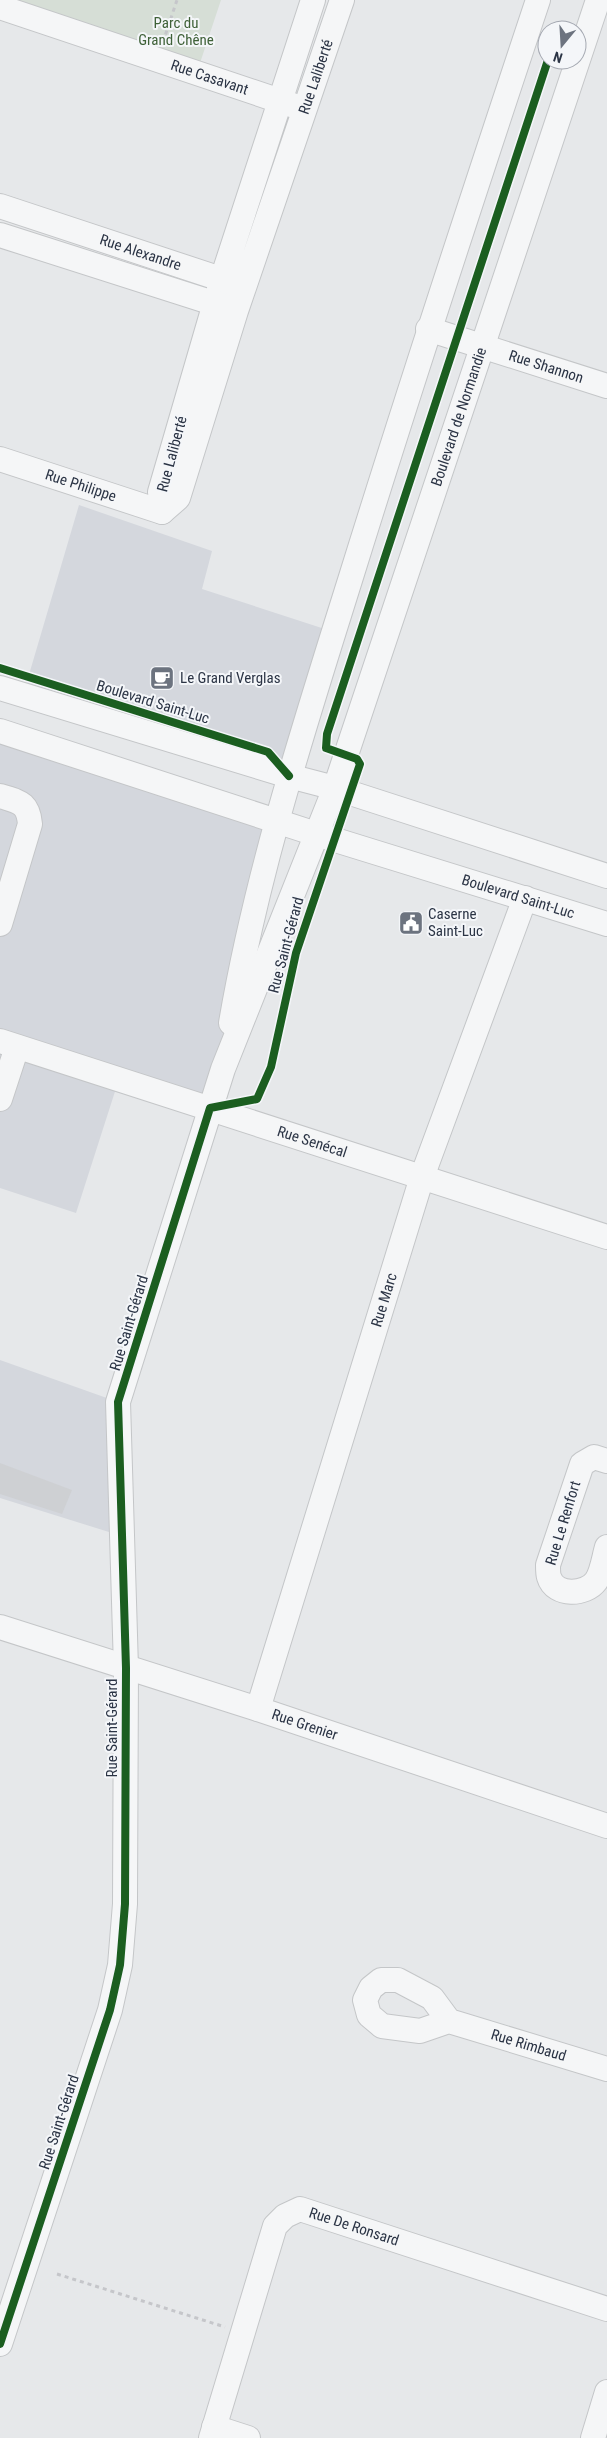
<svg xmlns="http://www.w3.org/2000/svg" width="607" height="2438" viewBox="0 0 607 2438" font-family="'Roboto Condensed',sans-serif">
<rect width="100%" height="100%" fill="#e6e8ea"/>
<path fill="#d4d7dd" d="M79,505l133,46 -10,38 132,43 -45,144 -266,-81z
M0,731l278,90 -68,287 -91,-29 -43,134 -76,-25z
M0,1360l118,42 7,135 -125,-39z"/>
<path fill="#d6ded6" d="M7,0h214l-24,72z"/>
<path fill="#ced0d3" d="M0,1463l72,27 -10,24 -62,-20z"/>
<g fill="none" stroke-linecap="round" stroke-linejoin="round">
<defs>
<g id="minor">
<path id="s1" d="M313,0l-91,279 -62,213 2,20 16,-14 58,-187 106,-311"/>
<path id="s2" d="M0,7l295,99"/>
<path id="s3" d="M0,206l236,78"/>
<path d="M0,235l232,74"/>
<path id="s4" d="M428,329l179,57"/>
<path id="s5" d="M0,459l162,53"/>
<path d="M0,688l289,88 46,12 272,88"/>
<path id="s6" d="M0,731l316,103 291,90"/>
<path d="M0,796c19,6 28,6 30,28l-30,100"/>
<path d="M231,1023c26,-152 74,-299 120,-446 60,-193 123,-385 187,-577"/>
<path id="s7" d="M0,1041l607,196"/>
<path d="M0,1099l17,-52"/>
<path d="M607,1461l-13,-4 -12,7 -34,101c0,4 0,9 1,12 6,20 37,18 47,4 6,-8 8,-24 11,-34"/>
<path id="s8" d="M0,1627l258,82 349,117"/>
<path id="s9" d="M258,1709l164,-532 103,-279"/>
<path id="s10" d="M449,2021l-17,-23 -34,-18h-17l-10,8 -6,12 4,15 13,11 38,5 29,-10 158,48"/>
<path id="s11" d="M0,2344l110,-334 10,-45 5,-61 1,-236 -8,-266 105,-333 112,-281 263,-788"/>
<path d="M214,2427l34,11"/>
<path id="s12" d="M211,2438l64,-212 10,-10 15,-7 307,100"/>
<path d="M593,2438l14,-46"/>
</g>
</defs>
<use href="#minor" stroke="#c4c6c8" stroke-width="26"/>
<path stroke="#c5c6ca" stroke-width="3" stroke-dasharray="4 4" stroke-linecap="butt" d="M163,42l14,-42
M57,2274l168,53"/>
<use href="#minor" stroke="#f5f6f7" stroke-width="24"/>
<defs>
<path id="cycleway" d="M0,668l268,84 21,24
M0,2344l110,-334 10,-45 5,-61 1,-236 -8,-266 92,-294 47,-9 14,-32 25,-114 64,-189 -3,-5 -31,-11 1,-14 221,-674"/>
</defs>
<use href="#cycleway" stroke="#f4f6f9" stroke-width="11"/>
<use href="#cycleway" stroke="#1b5e20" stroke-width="8"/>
</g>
<defs>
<symbol id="cafe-square" viewBox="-11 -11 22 22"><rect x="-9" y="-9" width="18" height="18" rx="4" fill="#6c737f" stroke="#f4f6f9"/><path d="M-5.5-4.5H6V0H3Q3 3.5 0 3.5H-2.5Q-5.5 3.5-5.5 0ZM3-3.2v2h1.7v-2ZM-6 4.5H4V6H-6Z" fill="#fff"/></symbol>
<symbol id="civic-square" viewBox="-11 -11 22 22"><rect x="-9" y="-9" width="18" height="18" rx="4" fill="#6c737f" stroke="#f4f6f9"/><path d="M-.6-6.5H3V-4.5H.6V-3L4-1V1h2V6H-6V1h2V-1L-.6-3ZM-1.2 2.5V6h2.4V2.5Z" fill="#fff"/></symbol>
</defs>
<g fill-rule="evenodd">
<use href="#cafe-square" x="148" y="664" width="28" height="28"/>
<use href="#civic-square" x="397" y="909" width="28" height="28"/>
</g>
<g text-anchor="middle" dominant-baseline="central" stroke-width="4" stroke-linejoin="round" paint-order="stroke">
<g font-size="15" fill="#3f6138" stroke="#f4f6f9">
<text x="176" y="23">Parc du<tspan x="176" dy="17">Grand Chêne</tspan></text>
</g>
<g font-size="15" fill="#2b3445" stroke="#f4f6f9">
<text stroke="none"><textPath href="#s1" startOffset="1000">Rue Laliberté</textPath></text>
<text stroke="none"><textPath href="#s2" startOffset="221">Rue Casavant</textPath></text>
<text stroke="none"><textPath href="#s3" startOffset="148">Rue Alexandre</textPath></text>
<text stroke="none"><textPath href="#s4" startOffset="124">Rue Shannon</textPath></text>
<text stroke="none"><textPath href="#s11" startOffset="2004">Boulevard de Normandie</textPath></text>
<text transform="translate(172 454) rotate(-75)">Rue Laliberté</text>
<text stroke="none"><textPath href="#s5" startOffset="85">Rue Philippe</textPath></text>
<text transform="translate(153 702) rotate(17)">Boulevard Saint-Luc</text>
<text stroke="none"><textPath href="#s6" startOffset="544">Boulevard Saint-Luc</textPath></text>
<text transform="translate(286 945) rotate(-75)">Rue Saint-Gérard</text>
<text stroke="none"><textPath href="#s7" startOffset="328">Rue Senécal</textPath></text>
<text stroke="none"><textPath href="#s9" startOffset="428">Rue Marc</textPath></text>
<text transform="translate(129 1323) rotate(-73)">Rue Saint-Gérard</text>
<text transform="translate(563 1523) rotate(-73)">Rue Le Renfort</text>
<text stroke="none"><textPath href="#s8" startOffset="320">Rue Grenier</textPath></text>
<text transform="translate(112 1728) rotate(-90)">Rue Saint-Gérard</text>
<text stroke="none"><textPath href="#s10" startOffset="295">Rue Rimbaud</textPath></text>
<text transform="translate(59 2122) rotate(-72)">Rue Saint-Gérard</text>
<text stroke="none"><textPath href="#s12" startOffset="309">Rue De Ronsard</textPath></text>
</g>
<g font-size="15" fill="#2b3445" stroke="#f4f6f9" text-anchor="start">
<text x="180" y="678">Le Grand Verglas</text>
<text x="428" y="914">Caserne<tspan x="428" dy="17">Saint-Luc</tspan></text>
</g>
</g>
<g transform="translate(562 45) rotate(198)"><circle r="24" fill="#f4f6f9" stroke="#a4a8b1"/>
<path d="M0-4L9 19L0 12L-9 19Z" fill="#6c737f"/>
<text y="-8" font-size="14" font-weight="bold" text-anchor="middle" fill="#2b3445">N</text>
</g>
</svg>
